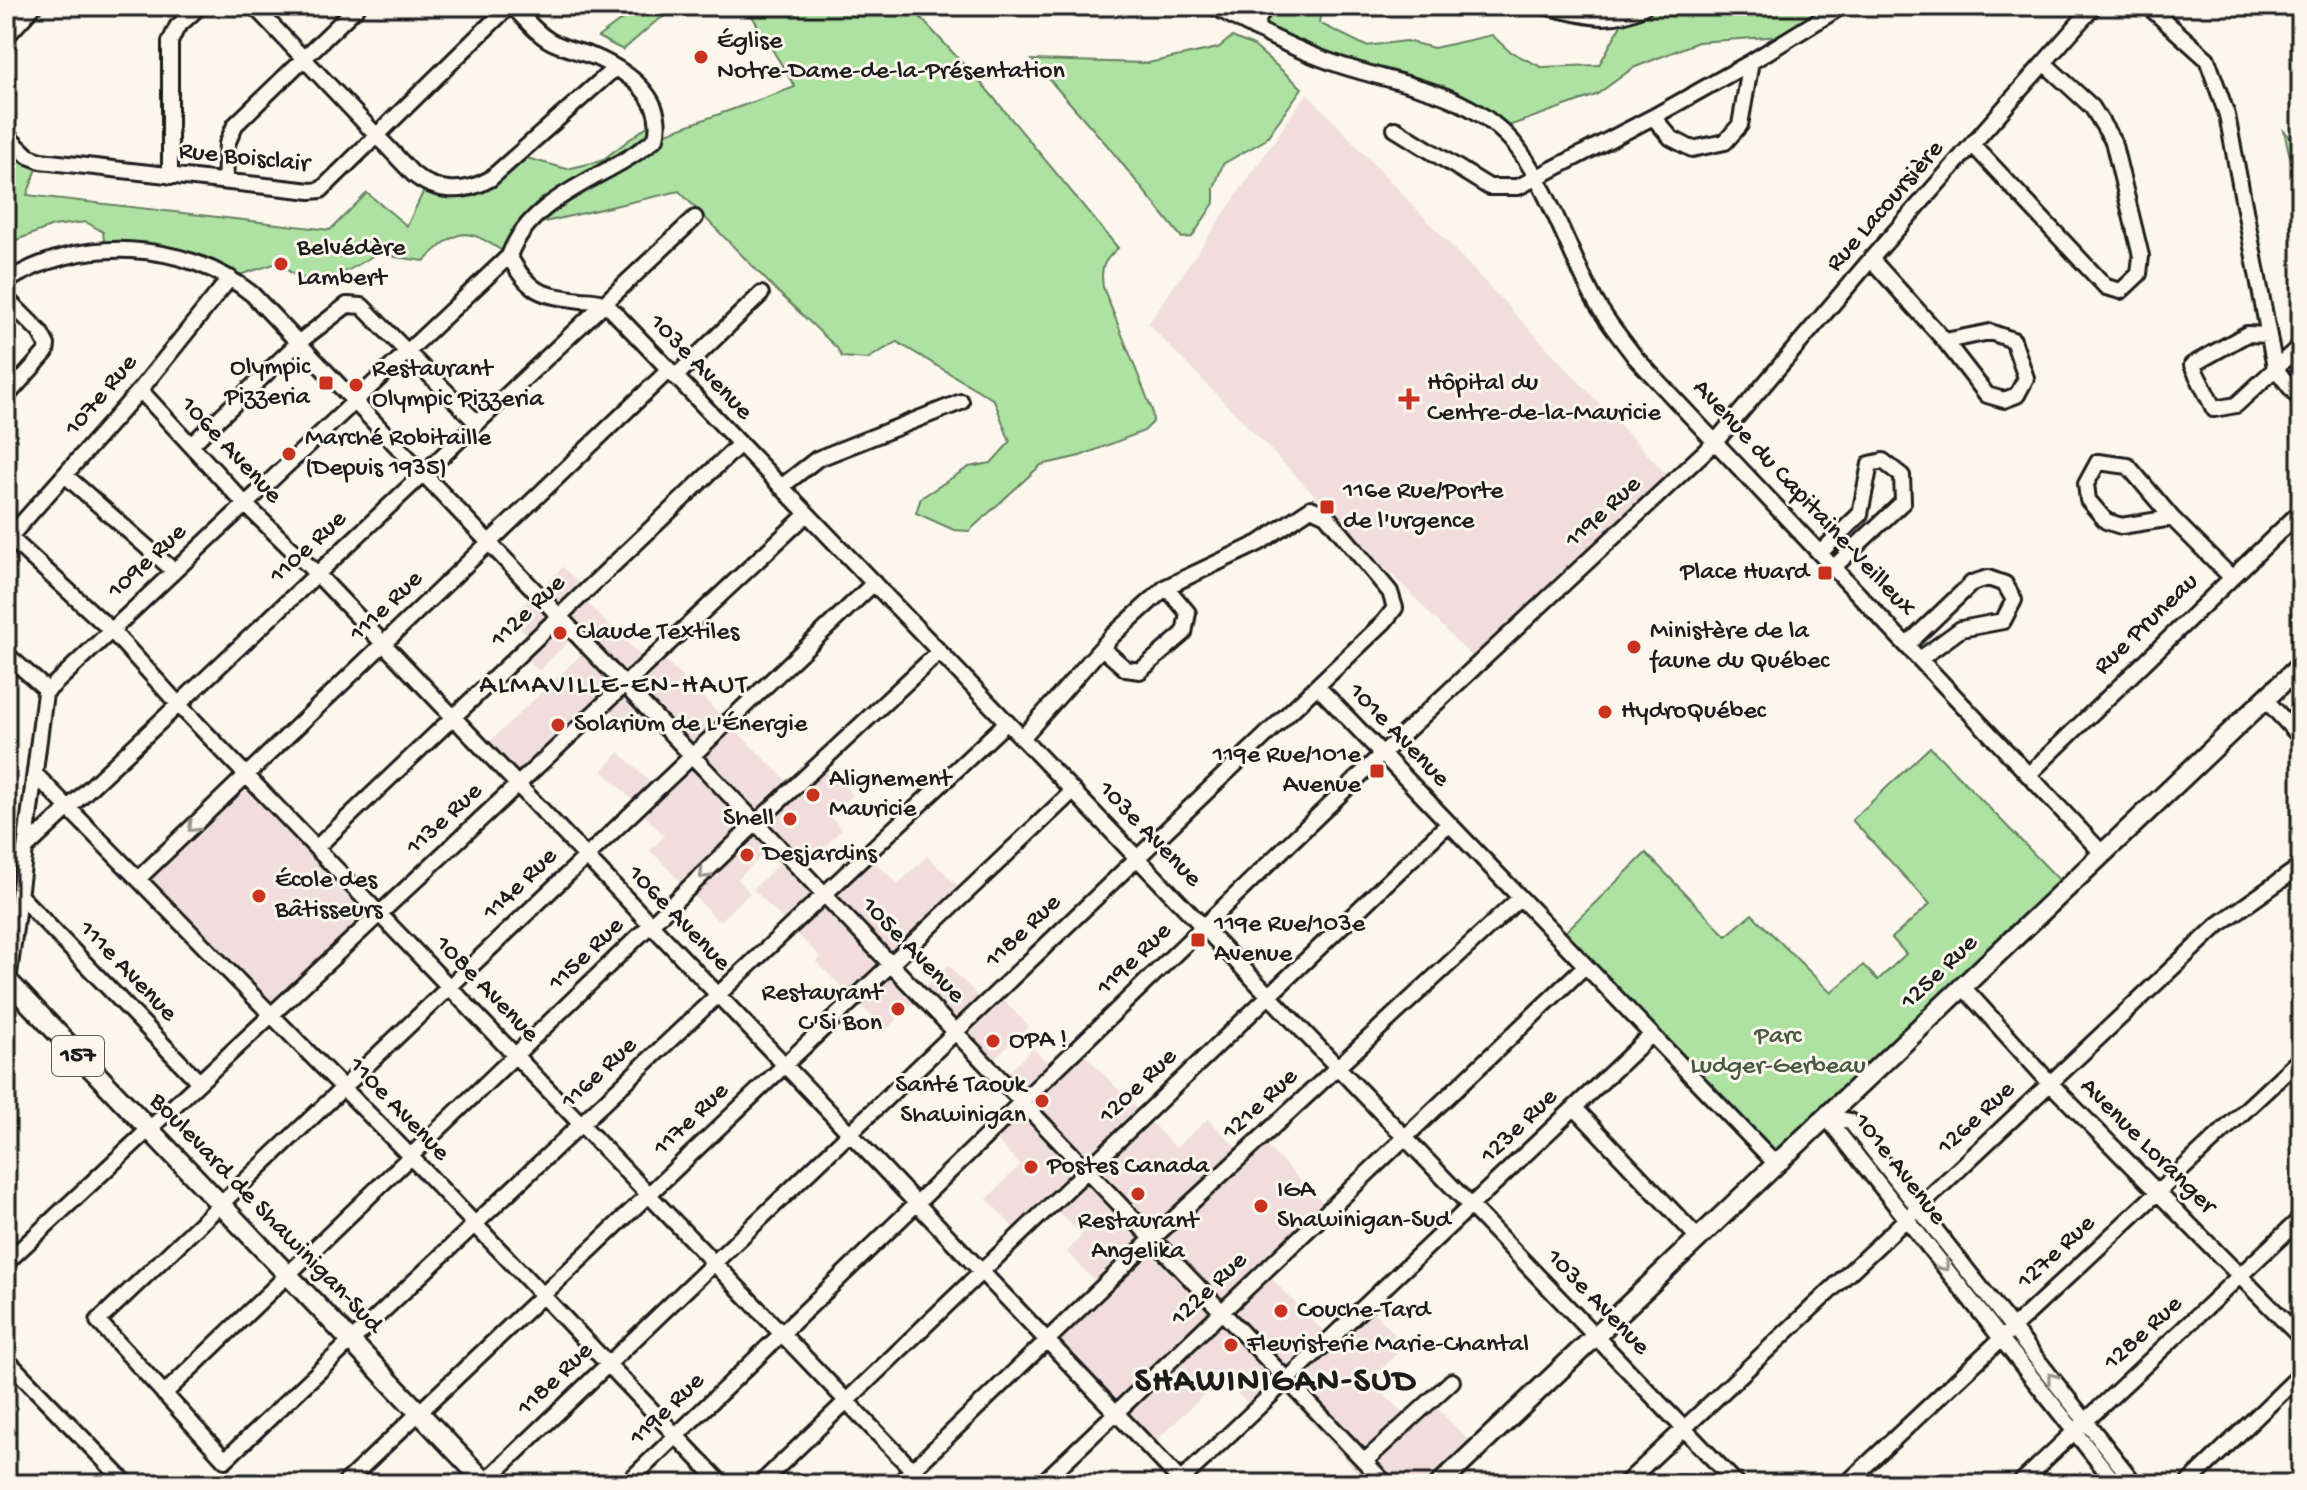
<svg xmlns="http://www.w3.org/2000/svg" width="2307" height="1490" viewBox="0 0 2307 1490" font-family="'Gochi Hand',sans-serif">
<rect width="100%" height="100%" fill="#fbf7ec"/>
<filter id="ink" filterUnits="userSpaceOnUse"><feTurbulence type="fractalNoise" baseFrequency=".0125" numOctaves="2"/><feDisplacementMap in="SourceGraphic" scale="16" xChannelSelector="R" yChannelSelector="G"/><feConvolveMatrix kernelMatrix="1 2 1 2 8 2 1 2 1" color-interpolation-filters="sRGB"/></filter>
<g filter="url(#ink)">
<path fill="#f1dedc" d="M1307,93l359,381 -5,19 -185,168 -328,-337z
M563,567l23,24 -5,6 66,65 11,-9 135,134 27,-24 33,32 -23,21 12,13 -40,42 23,23 42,-39 31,29 29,-28 39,38 -75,70 28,29 29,-28 37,38 11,-10 33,33 -38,36 14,14 28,-28 21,22 24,-22 98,100 32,-29 35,35 17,-15 70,71 -65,62 67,68 35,-35 38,40 -35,36 40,38 20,-18 47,48 -17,16 18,19h-110l-85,-92 -29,18 -32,-33 -73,71 -102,-107 55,-53 -35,-36 15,-17 -31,-30 -31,29 -33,-35 33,-34 -30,-33 32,-30 -102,-107 -34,35 -70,-68 4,-5 -67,-68 34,-33 -12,-13 -37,36 12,14 -31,29 -69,-72 14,-14 -26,-28 1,-2 -37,-35 17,-19 38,37 35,-33 -51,-53 -19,19 -18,-18 -87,81 -34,-37 106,-101 -13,-13 -37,37 -19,-18 13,-12 -23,-23z
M246,775l133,139 -108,101 -132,-137z"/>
<path fill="#aee2a3" stroke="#657f60" stroke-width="2" d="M636,6h44l-26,17 -31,27 -25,-13 30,-22z
M746,6h164l79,86 129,156c-15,13 -18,20 -15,39l49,123 1,12 -9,9 -64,25 -39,9 -72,66 -15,-1 -38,-17 5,-15 48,-31 22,-4 19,-21 -16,-42 -97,-58 -30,17 -25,-2 -5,-9 -62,-59 -96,-98 -143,33 29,-23 95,-61 6,-7 129,-46z
M1264,6h58l-3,17 47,23 40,-5 28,7 58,-13 17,16 32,16 58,-2 27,-49 19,-10h197l-47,29 -97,7 -65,26 -37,27 -96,34 -79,-42 -167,-59z
M1232,37l22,9 48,42 -37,52 -42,24 -9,24v15l-22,34 -10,1 -75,-93 -75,-85 116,3 70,-15z
M654,121l-4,15 -64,40 -81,77c-41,-28 -47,-24 -81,8l-29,-4 -13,-7c-23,14 -55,39 -83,27 -8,-3 -14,-10 -22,-14l-47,15 -24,-12 -101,-16 -2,-18 -17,-10 -33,4 -47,18v-103l32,25 -11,29 303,35 37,-37 40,33 19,-40 27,5 70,-34 44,12 34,-8z
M2284,131l17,17v56z
M1930,747l137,141 -290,277 -218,-227 87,-85 80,83 26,-22 79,79 32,-28 15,15 28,-26 -14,-16 38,-34 -78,-84z"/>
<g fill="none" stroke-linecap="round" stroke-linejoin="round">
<defs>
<path id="minor" d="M254,6l159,168c23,19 51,20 77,5l125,-111
M1213,6c39,21 79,43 121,57 63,22 129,25 177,77 33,37 58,112 82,157 11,21 28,41 42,60l468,497
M1543,6c39,8 65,20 102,0
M2148,6l59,53 20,56 48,253 26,33
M1254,28l11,-22
M6,37l28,-31
M1653,117l18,21 21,11 33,-7 15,-17 11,-63
M1395,129l94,58h29l135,-70 98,-55 91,-56
M6,135l22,21 13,5 270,30 10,-1 188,-184
M1972,144l134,143 15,4 18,-17 2,-18 -28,-115 -21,-34 -48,-44
M170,176v-134l7,-15 23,-21
M225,181l2,-37 8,-19 123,-119
M509,256c21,37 30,39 72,44 12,1 20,0 30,9l1126,1175
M1871,259l74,82 42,54 17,5 13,-5 9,-17 -13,-38 -23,-8 -45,9
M6,282c71,-47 180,-42 246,12l1134,1190
M6,298l34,34 7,13 -1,7 -40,45
M2269,335l-22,-1 -55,31 22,44 22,-4 65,-60
M675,377l86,-83
M140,390l105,114 72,70 864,907
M191,445l107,-102 49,-38 15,1 115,117
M66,476l108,95
M781,487l36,-28 144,-57
M2172,518l-51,8 -15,-5 -18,-21 -2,-16 12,-22 30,4 44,52 59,59
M6,534l105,96 67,74 748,780
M6,541l134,-151 90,-112
M1820,553l40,-39 10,-50 13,-3 19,15 1,26 -69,65
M874,583l-776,738 127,139 782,-738
M1907,645l65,-62 16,-5 17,6 9,16 -11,21 -42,8 -41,30
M1102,648l24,21 14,2 44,-38 4,-20 -22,-26
M6,654l41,36
M1317,686l460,479
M2265,699l36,39
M35,774l376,383 311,327
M2028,775l273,-264
M26,848l669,-630
M316,848l424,-404
M139,878l530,-508
M20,896l179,186
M1963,987l87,96 251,255
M6,998l39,-305 464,-437c24,-64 100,-77 147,-118 10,-40 -29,-67 -61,-81 -14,-5 -28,-8 -41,-14 -16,-7 -29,-25 -42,-37
M1575,1108l123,130
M1826,1117l24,4 285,363
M1826,1117l290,367
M6,1263l801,-749
M6,1359l121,125
M164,1394l592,-571 183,-171
M1365,1461l87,-80
M485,1482l899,-860 11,-14 -5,-16 -64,-77 -15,-7 -52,35 -93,44 -54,49 -90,102
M344,1484l729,-693
M626,1484l756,-730 334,-313 155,-182 223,-253
M760,1484l688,-660
M898,1484l254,-245 368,-341
M1041,1484l544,-518
M1177,1484l474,-449
M1625,1484l593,-559 83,-59
M1846,1484l455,-426
M2019,1484l282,-266
M2187,1484l114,-110"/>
<path id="major" d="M6,979l481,505
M1440,1484l861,-819"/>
</defs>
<use href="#minor" stroke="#1c1c1c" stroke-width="20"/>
<use href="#major" stroke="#1c1c1c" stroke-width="24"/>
<use href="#minor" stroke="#fbf7ec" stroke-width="14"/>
<use href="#major" stroke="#fbf7ec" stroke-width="18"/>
</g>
<defs><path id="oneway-chevron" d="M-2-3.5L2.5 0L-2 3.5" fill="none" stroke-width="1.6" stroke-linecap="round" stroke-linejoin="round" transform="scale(2)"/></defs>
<g stroke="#97948e">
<use href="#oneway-chevron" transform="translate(193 827) rotate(136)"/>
<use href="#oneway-chevron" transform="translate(704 874) rotate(135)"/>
<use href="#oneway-chevron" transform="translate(1944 1266) rotate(52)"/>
<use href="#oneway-chevron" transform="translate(2052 1378) rotate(-128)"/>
</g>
</g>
<g fill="#c8321e" stroke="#fbf7ec" stroke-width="3">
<circle cx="701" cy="57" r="8"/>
<circle cx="281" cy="264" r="8"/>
<rect x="318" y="375" width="16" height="16" rx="4"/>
<circle cx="356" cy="385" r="8"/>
<path d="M1405 387h8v8h8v8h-8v8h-8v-8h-8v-8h8z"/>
<circle cx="289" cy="454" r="8"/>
<rect x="1319" y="499" width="16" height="16" rx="4"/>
<rect x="1817" y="565" width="16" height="16" rx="4"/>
<circle cx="560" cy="633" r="8"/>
<circle cx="1634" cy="647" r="8"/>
<circle cx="1605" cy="712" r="8"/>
<circle cx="558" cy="725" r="8"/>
<rect x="1369" y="763" width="16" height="16" rx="4"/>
<circle cx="813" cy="795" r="8"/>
<circle cx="790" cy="819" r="8"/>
<circle cx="747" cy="855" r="8"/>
<circle cx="259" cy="896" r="8"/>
<rect x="1190" y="932" width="16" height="16" rx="4"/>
<circle cx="898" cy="1009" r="8"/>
<circle cx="993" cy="1041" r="8"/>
<circle cx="1042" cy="1101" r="8"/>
<circle cx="1031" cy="1167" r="8"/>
<circle cx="1138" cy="1194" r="8"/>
<circle cx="1261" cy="1206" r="8"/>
<circle cx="1281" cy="1311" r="8"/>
<circle cx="1231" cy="1345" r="8"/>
</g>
<g text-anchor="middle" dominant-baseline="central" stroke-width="6" stroke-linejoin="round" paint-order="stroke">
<rect fill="#fbf7ec" stroke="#5f5e5a" stroke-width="2" x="52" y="1036" width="52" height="40" rx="6"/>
<g font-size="24" font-weight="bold" fill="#1c1c1c">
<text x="78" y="1056">157</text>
</g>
<g font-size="26" fill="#1c1c1c" stroke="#fbf7ec" text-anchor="start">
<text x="717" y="42">Église<tspan x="717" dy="30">Notre-Dame-de-la-Présentation</tspan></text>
<text x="297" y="249">Belvédère<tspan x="297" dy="30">Lambert</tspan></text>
<text x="310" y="368" text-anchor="end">Olympic<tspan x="310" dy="30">Pizzeria</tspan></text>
<text x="372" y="370">Restaurant<tspan x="372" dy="30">Olympic Pizzeria</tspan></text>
<text x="1427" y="384">Hôpital du<tspan x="1427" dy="30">Centre-de-la-Mauricie</tspan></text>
<text x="305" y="439">Marché Robitaille<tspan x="305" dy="30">(Depuis 1935)</tspan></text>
<text x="1343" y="492">116e Rue/Porte<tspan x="1343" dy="30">de l'urgence</tspan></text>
<text x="1809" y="573" text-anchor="end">Place Huard</text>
<text x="1650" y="632">Ministère de la<tspan x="1650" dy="30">faune du Québec</tspan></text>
<text x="576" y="633">Claude Textiles</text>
<text x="1621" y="712">HydroQuébec</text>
<text x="574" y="725">Solarium de L'Énergie</text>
<text x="1361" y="756" text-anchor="end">119e Rue/101e<tspan x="1361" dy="30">Avenue</tspan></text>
<text x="829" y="780">Alignement<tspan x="829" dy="30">Mauricie</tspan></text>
<text x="774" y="819" text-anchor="end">Shell</text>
<text x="763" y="855">Desjardins</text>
<text x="275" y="881">École des<tspan x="275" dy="30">Bâtisseurs</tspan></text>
<text x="1214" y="925">119e Rue/103e<tspan x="1214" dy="30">Avenue</tspan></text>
<text x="882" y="994" text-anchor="end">Restaurant<tspan x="882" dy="30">C'Si Bon</tspan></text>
<text x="1009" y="1041">OPA !</text>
<text x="1026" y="1086" text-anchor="end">Santé Taouk<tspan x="1026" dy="30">Shawinigan</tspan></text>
<text x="1047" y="1167">Postes Canada</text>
<text x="1277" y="1191">IGA<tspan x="1277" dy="30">Shawinigan-Sud</tspan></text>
<text x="1138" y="1222" text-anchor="middle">Restaurant<tspan x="1138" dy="30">Angelika</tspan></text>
<text x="1297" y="1311">Couche-Tard</text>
<text x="1247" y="1345">Fleuristerie Marie-Chantal</text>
</g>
<g font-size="26" fill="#1c1c1c" stroke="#fbf7ec">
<text transform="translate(244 159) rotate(6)">Rue Boisclair</text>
<text transform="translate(1886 207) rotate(-49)">Rue Lacoursière</text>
<text transform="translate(700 368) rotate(46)">103e Avenue</text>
<text transform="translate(102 396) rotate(-50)">107e Rue</text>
<text transform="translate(230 451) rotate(47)">106e Avenue</text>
<text transform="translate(1803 499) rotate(47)">Avenue du Capitaine-Veilleux</text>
<text transform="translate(1604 513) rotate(-43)">119e Rue</text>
<text transform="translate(309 548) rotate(-43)">110e Rue</text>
<text transform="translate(148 562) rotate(-43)">109e Rue</text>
<text transform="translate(387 607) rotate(-44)">111e Rue</text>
<text transform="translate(529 612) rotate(-44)">112e Rue</text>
<text transform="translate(2147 625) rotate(-44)">Rue Pruneau</text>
<text transform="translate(1398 736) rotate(46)">101e Avenue</text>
<text transform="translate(445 820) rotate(-43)">113e Rue</text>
<text transform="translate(1149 835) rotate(46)">103e Avenue</text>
<text transform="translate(521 885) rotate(-44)">114e Rue</text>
<text transform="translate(678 919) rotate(46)">106e Avenue</text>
<text transform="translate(1024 932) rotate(-44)">118e Rue</text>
<text transform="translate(912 951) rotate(46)">105e Avenue</text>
<text transform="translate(587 955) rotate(-44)">115e Rue</text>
<text transform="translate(1135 960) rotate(-44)">119e Rue</text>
<text transform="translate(127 972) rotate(46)">111e Avenue</text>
<text transform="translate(1940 973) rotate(-44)">125e Rue</text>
<text transform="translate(486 990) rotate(46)">108e Avenue</text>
<text transform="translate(600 1074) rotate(-43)">116e Rue</text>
<text transform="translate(1139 1087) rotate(-44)">120e Rue</text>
<text transform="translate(1261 1105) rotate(-43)">121e Rue</text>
<text transform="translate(398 1110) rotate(46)">110e Avenue</text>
<text transform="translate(1977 1119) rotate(-43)">126e Rue</text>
<text transform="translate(692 1120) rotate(-44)">117e Rue</text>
<text transform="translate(1520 1127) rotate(-44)">123e Rue</text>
<text transform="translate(2147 1147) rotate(45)">Avenue Loranger</text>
<text transform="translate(1899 1170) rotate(52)">101e Avenue</text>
<text transform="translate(265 1214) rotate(46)">Boulevard de Shawinigan-Sud</text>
<text transform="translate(2057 1253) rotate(-43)">127e Rue</text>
<text transform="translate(1210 1290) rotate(-44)">122e Rue</text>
<text transform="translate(1597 1303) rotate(46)">103e Avenue</text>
<text transform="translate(2144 1334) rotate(-43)">128e Rue</text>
<text transform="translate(556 1380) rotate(-44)">118e Rue</text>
<text transform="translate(668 1410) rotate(-44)">119e Rue</text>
</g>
<g font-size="26" fill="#485744" stroke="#fbf7ec">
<text x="1778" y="1037">Parc<tspan x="1778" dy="30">Ludger-Gerbeau</tspan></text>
</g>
<g font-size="28" letter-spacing="2" fill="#1c1c1c" stroke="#fbf7ec">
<text x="614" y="686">ALMAVILLE-EN-HAUT</text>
</g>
<g font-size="34" font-weight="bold" letter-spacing="2" fill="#1c1c1c" stroke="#fbf7ec">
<text x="1276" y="1383">SHAWINIGAN-SUD</text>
</g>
</g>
<rect width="2307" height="1490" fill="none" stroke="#fbf7ec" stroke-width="32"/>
<rect x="16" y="16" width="2275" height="1458" fill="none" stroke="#1c1c1c" stroke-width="3" filter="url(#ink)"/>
</svg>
